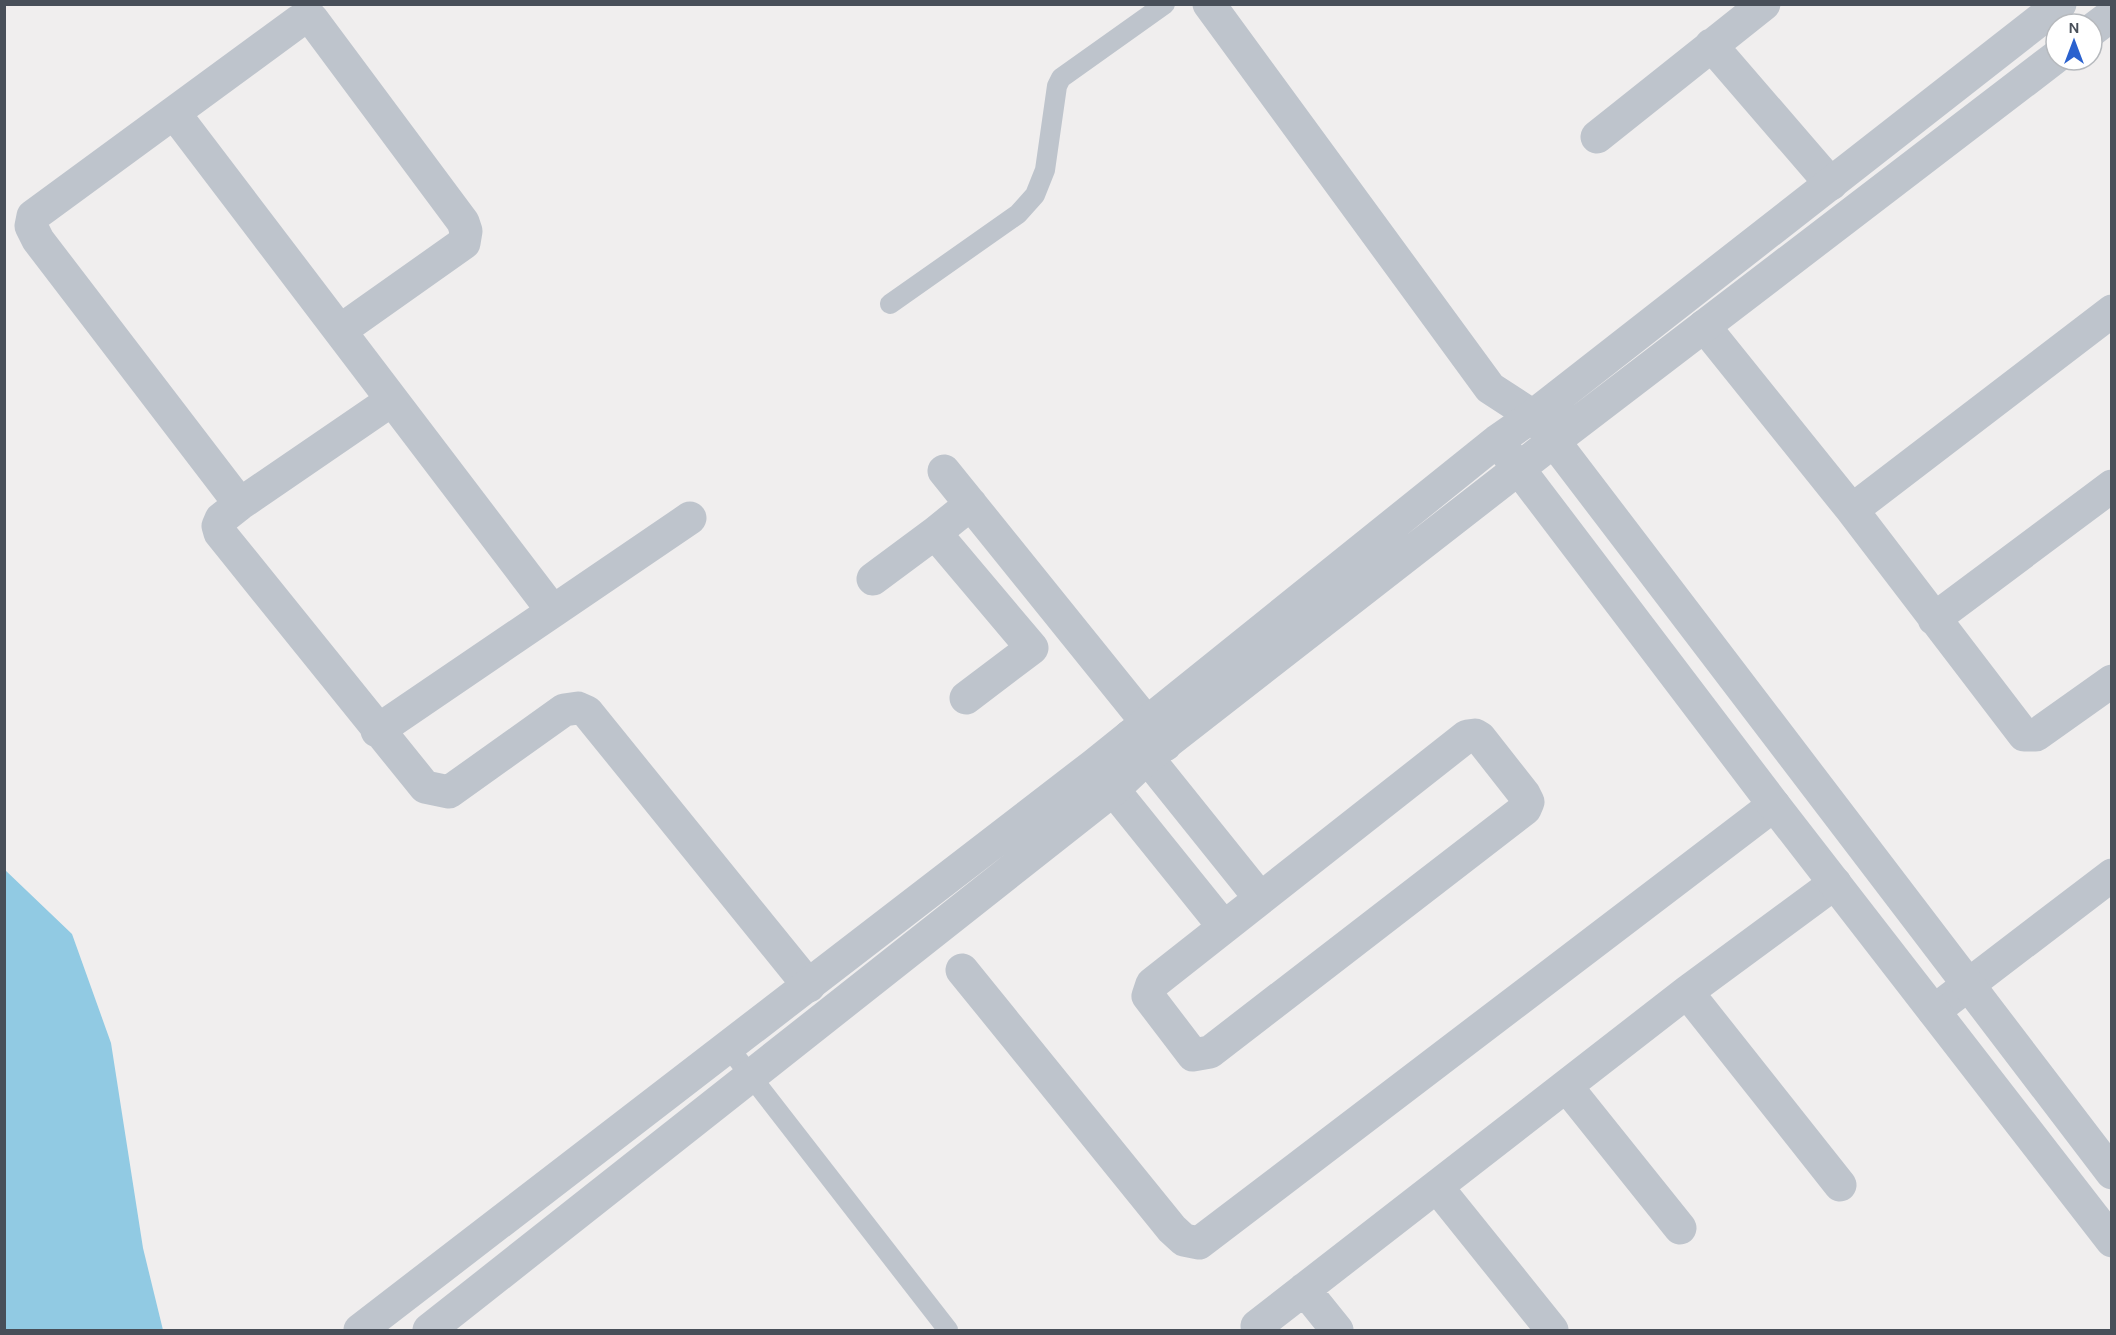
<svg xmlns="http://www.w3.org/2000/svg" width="2116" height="1335" viewBox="0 0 2116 1335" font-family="Karla,sans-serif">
<rect width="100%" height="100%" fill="#f0eeee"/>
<path fill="#91cae3" d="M4,869l68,65 39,109 32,205 20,82h-158z"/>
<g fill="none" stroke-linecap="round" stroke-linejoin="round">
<path stroke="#bec4cc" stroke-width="20" d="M890,304l128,-90 17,-19 10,-25 12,-84 4,-8 104,-74
M729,1048l219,282"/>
<path stroke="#bec4cc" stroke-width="33" d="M1209,4l281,384 43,28
M1711,45l120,139
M174,113l378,497
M1597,137l167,-133
M1704,326l148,184 172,225h12l76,-54
M392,400l-152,104 -19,15 -3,7 2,7 205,254 24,5 115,-82 14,-2 9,4 222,274
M944,471l221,274
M240,504l-202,-264 -7,-14 2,-10 266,-195 13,-2 151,203 3,9 -2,12 -123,87
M1852,510l260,-199
M873,579l62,-46
M1934,619l178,-133
M966,698l66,-50 -97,-115 36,-29
M377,731l313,-213
M1475,735l5,3 44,56 4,8 -3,7 -315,243 -17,3 -45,-59 4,-12 315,-248z
M1130,736l130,162
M1095,767l129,160
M962,970l210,259 12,11 15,3 575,-438
M1687,992l153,193
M1934,1011l178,-136
M1567,1087l113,141
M1437,1187l115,143
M1304,1289l33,41
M1257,1326l430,-334 148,-109"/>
<path stroke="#bec4cc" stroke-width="33" d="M2092,30l20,-15
M1540,423l572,750
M1506,452l268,353 338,436
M360,1330l734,-565 403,-324 36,-25 527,-412
M429,1330l684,-540 34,-32 407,-317 502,-384"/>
</g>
<rect width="2116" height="1335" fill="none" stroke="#484f59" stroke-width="12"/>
<g transform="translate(2074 42)"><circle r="28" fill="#ffffff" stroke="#b6b9bd" stroke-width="1.5"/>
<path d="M0-4.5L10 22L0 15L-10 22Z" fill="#2a61ce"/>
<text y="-9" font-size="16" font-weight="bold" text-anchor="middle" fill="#484f59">N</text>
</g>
</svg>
